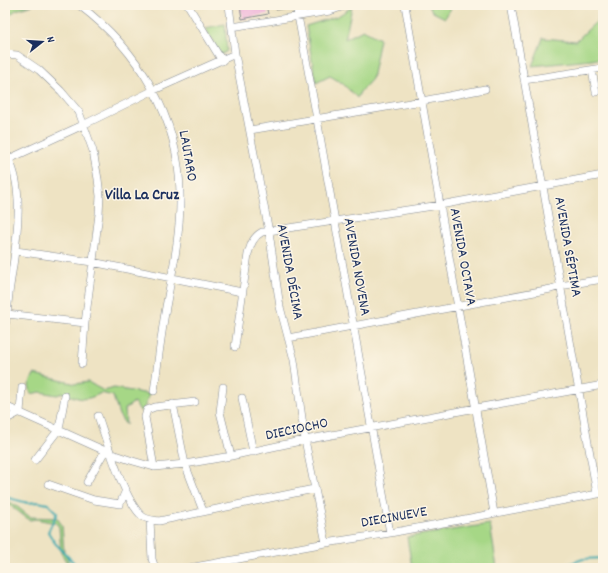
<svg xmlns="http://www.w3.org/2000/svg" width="608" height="573" viewBox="0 0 608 573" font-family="Dekko,sans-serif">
<rect width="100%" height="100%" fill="#fcf5e5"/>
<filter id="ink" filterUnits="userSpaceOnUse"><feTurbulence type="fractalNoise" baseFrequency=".025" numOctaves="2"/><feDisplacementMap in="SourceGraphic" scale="8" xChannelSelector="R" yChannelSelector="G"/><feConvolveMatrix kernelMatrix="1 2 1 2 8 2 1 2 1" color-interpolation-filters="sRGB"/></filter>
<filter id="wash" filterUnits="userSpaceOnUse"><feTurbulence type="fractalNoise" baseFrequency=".012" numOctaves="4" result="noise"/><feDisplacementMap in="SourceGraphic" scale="16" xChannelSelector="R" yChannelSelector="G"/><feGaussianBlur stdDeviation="0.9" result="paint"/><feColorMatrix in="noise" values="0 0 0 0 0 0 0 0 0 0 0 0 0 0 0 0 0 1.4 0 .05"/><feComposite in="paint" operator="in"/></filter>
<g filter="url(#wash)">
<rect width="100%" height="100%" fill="#eee3c3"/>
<path fill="#a6d786" stroke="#608372" d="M5,5h28l-17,5 -7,6 -3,20 -1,2z
M428,5h25l-8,13 -12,-6z
M599,5h4v53l-11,2 -60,6 11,-28 33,3 22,-21z
M352,7l-7,32 18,-9 17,9 -8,40 -12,13 -3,6 -15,-15 -12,-7 -14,7 -10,-57 32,-10z
M225,24l2,27 -6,4 -16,-27z
M34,374l42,10 12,-2 16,9 10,-3 35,6 -4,12 -4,6 -7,-10 -9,7 1,16 -7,-10 -6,-19 -12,-3c-17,9 -21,6 -38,0l-6,2 -17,-3 -9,2 -2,-9z
M5,500l10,5 15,12 27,1 5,7 2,27 9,16h-3l-9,-15 -2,-26 -3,-4 -20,-4 -6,1c-9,-5 -15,-13 -25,-17z
M490,524l7,44h-85l-5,-31z"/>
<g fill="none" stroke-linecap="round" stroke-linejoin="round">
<path stroke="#3bacb4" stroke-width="2" d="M5,497l23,6 10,-1 10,2 9,9 -9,19 7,11 24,25
M558,568l25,-9 20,-1"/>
</g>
<g id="blocks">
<path fill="#eca4d7" d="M240,5h10v1l16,-1 2,9 -26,5z
M275,5h17v2l-16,3z"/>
</g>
</g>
<g filter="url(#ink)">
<use href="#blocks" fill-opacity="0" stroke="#848990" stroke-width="1"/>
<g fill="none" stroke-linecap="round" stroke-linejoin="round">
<defs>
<path id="minor" d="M79,5c60,45 100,112 101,188 1,38 -7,76 -14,114 -5,28 -8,56 -12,84
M188,5l34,56
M229,5l6,49 34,178 11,75 14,53 11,80 21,103
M296,5l21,114 73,414
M405,5l89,508
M511,5l86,489
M232,27l98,-16 17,-6
M5,54l12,1 22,15 22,21 18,21 14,39 5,28 2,17 -1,18 -14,109 -3,41
M592,70l4,22
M524,80l79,-12
M250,130l172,-29 63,-12
M5,154c23,30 10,97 5,132 -2,13 -2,26 -5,39
M9,159l74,-34 71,-35 81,-36
M16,251l76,11 150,30
M7,314l78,9
M288,338l263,-49 9,-3 43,-7
M235,347l13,-93c3,-10 5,-17 14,-22l178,-27 163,-30
M223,387l-3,25 11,44
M242,398l11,54
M173,404l12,60 18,47
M5,406l107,48 21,7 21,6 31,-3 46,-8 74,-16 171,-32 127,-23
M98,416c8,23 27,86 44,100 5,4 11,4 17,5l155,-32
M5,420l15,-8 2,-25
M35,460l24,-31 6,-33
M154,467l-9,-50 2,-7 8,-3 40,-5
M87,482l18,-31
M48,484l46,16 26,4 6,-14
M150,520l2,39 3,9
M189,568l137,-25 64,-10 213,-40"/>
</defs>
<use href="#minor" stroke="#848990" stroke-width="8"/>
<use href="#minor" stroke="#fff" stroke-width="7"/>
</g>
</g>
<g text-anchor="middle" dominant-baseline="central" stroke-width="3" stroke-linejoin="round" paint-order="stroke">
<g font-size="15" fill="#1b2f5e" stroke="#fcf5e5">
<text transform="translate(187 156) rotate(80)">LAUTARO</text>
<text transform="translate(567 247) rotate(80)">AVENIDA SÉPTIMA</text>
<text transform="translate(462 257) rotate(80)">AVENIDA OCTAVA</text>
<text transform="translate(356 267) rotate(80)">AVENIDA NOVENA</text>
<text transform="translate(289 272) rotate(80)">AVENIDA DÉCIMA</text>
<text transform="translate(297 430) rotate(-12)">DIECIOCHO</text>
<text transform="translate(394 518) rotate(-10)">DIECINUEVE</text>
</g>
<g font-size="16" font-weight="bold" fill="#1b2f5e" stroke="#fcf5e5">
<text x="142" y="195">Villa La Cruz</text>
</g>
</g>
<rect width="608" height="573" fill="none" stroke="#fcf5e5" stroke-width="20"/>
<g transform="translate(42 42) rotate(73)" stroke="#fcf5e5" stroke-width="3" paint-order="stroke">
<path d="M0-3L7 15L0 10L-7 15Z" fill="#1b2f5e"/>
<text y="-6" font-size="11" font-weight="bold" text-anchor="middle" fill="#1b2f5e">N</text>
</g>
</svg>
